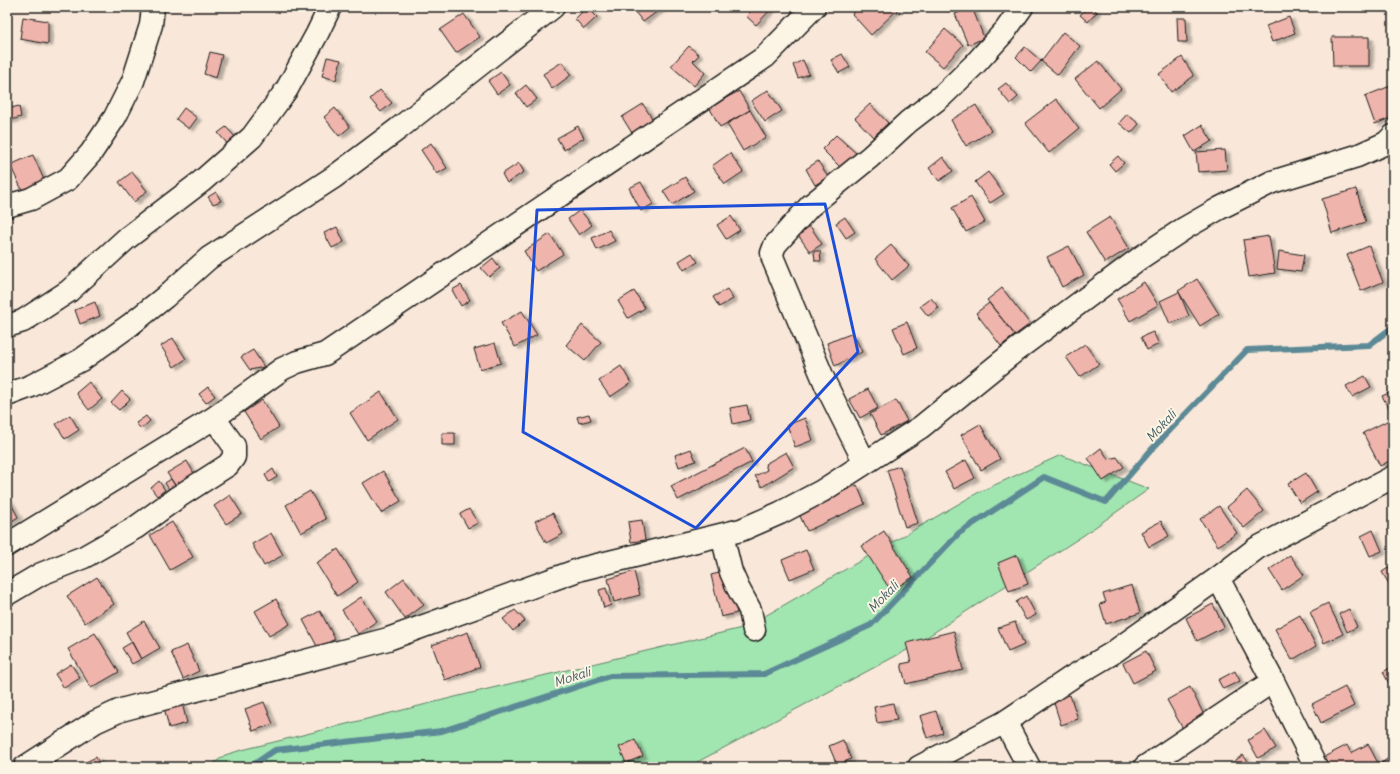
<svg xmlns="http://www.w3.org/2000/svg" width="1400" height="774" viewBox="0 0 1400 774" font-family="Delius,sans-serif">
<defs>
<filter id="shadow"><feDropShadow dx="4.5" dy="2.5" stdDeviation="1" flood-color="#0004"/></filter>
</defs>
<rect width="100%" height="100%" fill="#f9e8d9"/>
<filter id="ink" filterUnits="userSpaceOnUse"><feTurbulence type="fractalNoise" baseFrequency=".025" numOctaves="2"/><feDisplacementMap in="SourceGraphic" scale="8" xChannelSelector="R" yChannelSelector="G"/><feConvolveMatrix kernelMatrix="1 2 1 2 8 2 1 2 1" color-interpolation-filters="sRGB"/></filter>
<g filter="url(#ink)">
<path fill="#a1e5b0" stroke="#5e8066" d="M1061,455l88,34 -65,46 -177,115 -219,117h-479l16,-12 13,-4 225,-56 283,-68 233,-135z"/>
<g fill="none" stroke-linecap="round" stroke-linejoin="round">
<path stroke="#5c8996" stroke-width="6" d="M250,767l25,-17 167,-19 168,-55 154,-2 107,-49 88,-92 85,-56 62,25 46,-53 95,-99 122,-5 24,-18"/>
</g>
<path fill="#efb4ab" stroke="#1c1c1c" filter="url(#shadow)" d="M587,7l10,10 -13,12 -9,-10z
M631,7h30l1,1 -19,14z
M749,7h24l-17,18 -10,-9 6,-6z
M858,7h38l2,2 -27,26 -19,-21z
M972,7l12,31 -16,7 -13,-31z
M1088,7h3l6,5 -9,10 -8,-7z
M464,14l16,23 -24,16 -16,-23z
M23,17l25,4v23l-28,-5z
M1289,17l6,16 -23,9 -6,-16z
M1177,18h9l1,24h-9z
M1393,24v29l-5,-1z
M945,29l18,16 -20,22 -18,-15z
M1063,32l17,14 -22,29 -17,-14z
M1332,37h37v29h-36z
M689,46l10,9 -6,6 12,12 -11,13 -23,-20z
M1025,47l16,14 -10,11 -15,-15z
M210,52l12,3 -6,23 -12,-4z
M842,54l8,13 -11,6 -8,-13z
M327,57l14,3 -5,20 -14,-4z
M1182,57l12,19 -23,16 -12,-18z
M803,60l6,14 -11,4 -5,-13z
M1098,61l23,28 -22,19 -24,-29z
M562,62l9,13 -19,14 -9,-15z
M501,72l9,13 -13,9 -9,-13z
M1006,83l12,14 -8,7 -12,-15z
M526,85l11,14 -11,8 -10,-14z
M1393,85v32l-18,7 -10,-28z
M380,90l12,13 -11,9 -11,-13z
M768,90l14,21 -17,11 -14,-21z
M739,91l11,19 -30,17 -11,-20z
M1056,99l23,30 -30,24 -24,-30z
M643,104l10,16 -21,13 -10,-16z
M870,104l18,19 -15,14 -18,-19z
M976,105l15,26 -25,15 -15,-26z
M19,106l2,11 -14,4v-12z
M184,108l13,10 -8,11 -13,-10z
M335,108l15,19 -11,9 -15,-19z
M750,110l16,27 -23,14 -16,-27z
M1127,114l12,10 -8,9 -12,-10z
M1202,125l10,16 -18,11 -9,-16z
M578,126l6,12 -20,12 -7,-12z
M226,127l13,14 -8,7 -13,-15z
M836,135l21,19 -14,16 -21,-21z
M431,143l16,25 -10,6 -16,-24z
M1225,150l2,20 -29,2 -2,-20z
M730,153l13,19 -18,12 -13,-18z
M33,155l11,25 -22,10 -12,-25z
M1118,156l6,7 -9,8 -6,-7z
M943,157l10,14 -14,10 -10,-13z
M818,161l10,16 -13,8 -9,-16z
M519,163l5,9 -17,11 -5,-9z
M132,172l15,19 -13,11 -15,-20z
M988,172l16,22 -14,9 -15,-21z
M685,177l9,14 -22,14 -9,-14z
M641,182l12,22 -12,7 -12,-23z
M1356,189l10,33 -34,11 -10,-34z
M216,192l5,9 -8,3 -5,-7z
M971,197l14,25 -19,10 -14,-24z
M580,210l12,15 -13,10 -11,-16z
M731,216l9,14 -14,9 -9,-14z
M845,217l10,15 -9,6 -10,-15z
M1110,217l19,31 -24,15 -19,-31z
M810,226l12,18 -12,8 -12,-17z
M337,227l7,15 -12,6 -8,-15z
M609,230l6,11 -18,9 -5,-12z
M550,234l13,20 -27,17 -12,-20z
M1269,236l6,37 -26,4 -6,-37z
M891,245l18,21 -17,14 -17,-21z
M1069,246l15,29 -22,12 -15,-30z
M1369,246l14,36 -22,9 -14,-36z
M814,251h6l1,10h-6z
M1279,251l25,4 -3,17 -24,-3z
M692,253l6,9 -14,8 -5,-9z
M493,258l7,10 -11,9 -8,-9z
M1197,279l22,35 -19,12 -22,-35z
M1144,282l14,23 -28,16 -13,-22z
M461,285l9,15 -9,6 -9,-16z
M1002,288l28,36 -15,11 -28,-35z
M727,289l6,10 -14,8 -6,-10z
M634,291l11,17 -17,10 -10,-17z
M1179,292l10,24 -19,8 -10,-23z
M931,298l8,10 -11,8 -8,-10z
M95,302l5,14 -20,8 -5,-14z
M989,303l26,32 -14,11 -25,-33z
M522,311l15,24 -22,12 -14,-24z
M907,322l10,26 -13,6 -11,-26z
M582,325l19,17 -16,19 -19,-16z
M1153,332l6,12 -12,6 -6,-13z
M853,333l9,19 -27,14 -8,-23z
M173,338l13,21 -12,8 -13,-21z
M495,343l6,20 -21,6 -6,-20z
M1085,344l14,20 -19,13 -14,-20z
M253,350l11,17 -14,3 -9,-13z
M621,366l10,17 -21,14 -11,-16z
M1365,376l6,11 -19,10 -6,-11z
M89,382l13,17 -13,11 -13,-17z
M208,387l7,9 -9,7 -7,-9z
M868,389l10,19 -18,10 -11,-19z
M122,391l8,8 -11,11 -8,-7z
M381,392l17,27 -31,21 -17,-27z
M1389,393l1,3 3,-1v14l-3,1 -8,-14z
M262,400l17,27 -18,12 -17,-27z
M896,400l11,21 -26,14 -11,-21z
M747,405l3,15 -17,4 -3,-16z
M589,414l2,6 -12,3 -2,-6z
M70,415l9,15 -14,9 -9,-15z
M146,416l4,5 -9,8 -5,-6z
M805,418l8,22 -18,7 -8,-22z
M1391,419l2,3v37l-13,7 -17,-33z
M980,424l20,35 -19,11 -20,-35z
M442,433h13v12h-13z
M745,448l7,14 -74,38 -7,-14z
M1101,448l7,11 9,-2 7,10 -21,14 -15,-23z
M691,449l5,12 -17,6 -4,-12z
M786,452l8,15 -32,20 -7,-11 12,-6 -2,-6z
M966,460l9,18 -21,11 -9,-17z
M187,461l11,19 -19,11 -12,-18z
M900,466l18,57 -13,4 -18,-57z
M273,469l4,8 -8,5 -4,-7z
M383,471l18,30 -20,12 -18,-30z
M1306,473l11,19 -17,11 -12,-19z
M171,479l5,8 -6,4 -5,-8z
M159,481l6,9 -8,6 -6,-8z
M857,485l8,19 -58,27 -9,-19z
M1247,490l17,21 -20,17 -17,-21z
M310,491l16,28 -25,14 -15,-28z
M230,495l12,19 -16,10 -12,-18z
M9,500l9,17 -11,7v-23z
M1219,506l18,27 -19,13 -18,-27z
M469,509l9,14 -10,5 -8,-14z
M553,513l10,21 -17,9 -11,-22z
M642,520l3,20 -14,2 -3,-20z
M1161,521l8,15 -20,11 -8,-15z
M172,522l21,35 -23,13 -20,-35z
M1373,530l9,21 -12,5 -9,-20z
M884,531l29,46 -22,14 -29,-45z
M271,533l12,22 -19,11 -12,-22z
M338,549l20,33 -21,14 -21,-33z
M806,550l8,19 -24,10 -8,-19z
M1017,555l11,29 -19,7 -11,-28z
M1290,555l14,20 -22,15 -13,-20z
M1393,565v26l-11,-19z
M634,571l6,24 -26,7 -6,-23z
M727,571l10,42 -16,4 -10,-42z
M97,577l17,27 -29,19 -18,-27z
M404,578l20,27 -19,14 -19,-27z
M1132,585l8,28 -34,11 -6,-20 6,-2 -3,-8z
M606,588l5,17 -7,3 -5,-18z
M1026,596l10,19 -10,5 -10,-18z
M361,597l16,24 -19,13 -16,-24z
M276,599l14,25 -21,12 -14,-25z
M1328,603l15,31 -19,9 -14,-31z
M1213,604l11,23 -27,14 -11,-23z
M1349,609l8,18 -10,5 -8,-18z
M515,610l10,11 -12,10 -10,-12z
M320,611l15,28 -17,9 -15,-28z
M1300,615l16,31 -24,14 -17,-31z
M144,621l16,27 -19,11 -15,-27z
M1015,622l9,23 -16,7 -10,-24z
M954,631l9,39 -57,14 -5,-20 10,-2 -5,-19z
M468,632l12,35 -35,13 -13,-35z
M95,633l24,39 -28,16 -23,-39z
M132,642l9,17 -9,5 -10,-16z
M187,645l12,26 -16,8 -12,-27z
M1146,651l10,20 -23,12 -10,-20z
M71,664l9,14 -16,10 -9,-14z
M1393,666v25l-10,-19z
M1235,671l5,10 -17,8 -5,-9z
M1190,687l15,30 -22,12 -16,-29z
M1345,687l9,19 -33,17 -9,-19z
M1070,695l8,24 -17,6 -8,-25z
M181,699l6,24 -18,5 -6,-25z
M264,702l9,22 -20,7 -8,-22z
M893,703l4,17 -20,3 -3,-16z
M936,711l7,22 -16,5 -7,-22z
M1265,730l11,18 -18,10 -10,-18z
M635,740l8,16 -17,7 -7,-16z
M843,740l8,19 -14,6 -8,-19z
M1368,744l12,23h-53l-5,-9 25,-13 4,8z
M1243,755l9,12h-26z
M1393,755v12h-11l-2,-3z
M96,757l5,10h-25z"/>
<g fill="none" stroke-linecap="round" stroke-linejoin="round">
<defs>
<path id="minor" d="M7,206l24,-7 37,-20 23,-26 24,-36 18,-36 18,-56 2,-18
M7,326l16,-5 46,-30 57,-52 76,-58 50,-44 35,-48 30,-55 13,-27
M7,395l24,-9 50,-26 49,-35 35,-28 44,-39 125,-81 64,-48 155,-122
M865,463l-39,-78 -53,-126 -1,-6 3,-8 35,-39 60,-49 38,-35 35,-27 32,-31 30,-33 17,-24
M722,535l9,37 7,16 12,22 4,20
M7,545l207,-127 68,-49 15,-7 28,-8 440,-297 49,-50
M1218,578l55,103 43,86
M7,594l34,-20 43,-17 51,-29 43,-31 50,-32 6,-8v-11l-20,-28
M1005,722l24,45
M25,767l70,-45 26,-12 267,-71 193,-70 160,-39 39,-17 42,-22 99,-64 94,-76 94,-70 31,-23 45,-30 35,-20 52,-26 85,-26 29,-13 7,-7
M919,767l86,-45 67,-45 39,-23 107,-76 39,-30 136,-71
M1145,767l128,-86"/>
</defs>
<use href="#minor" stroke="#1c1c1c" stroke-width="25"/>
<use href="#minor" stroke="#fcf5e5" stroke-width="22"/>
</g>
</g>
<path fill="none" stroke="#1d4ed8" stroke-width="3" stroke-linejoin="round" d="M825,204l33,148 -162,176 -173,-96 14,-222z"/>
<g text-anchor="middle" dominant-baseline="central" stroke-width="4" stroke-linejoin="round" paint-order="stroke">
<g font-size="13" font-style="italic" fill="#415c63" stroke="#fcf5e5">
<text transform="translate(1161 426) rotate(-47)">Mokali</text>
<text transform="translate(883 597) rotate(-46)">Mokali</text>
<text transform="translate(572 677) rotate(-18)">Mokali</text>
</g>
</g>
<rect width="1400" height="774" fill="none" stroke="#fcf5e5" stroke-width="24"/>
<rect x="12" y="12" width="1376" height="750" fill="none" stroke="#1c1c1c" stroke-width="1.5" filter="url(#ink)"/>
</svg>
